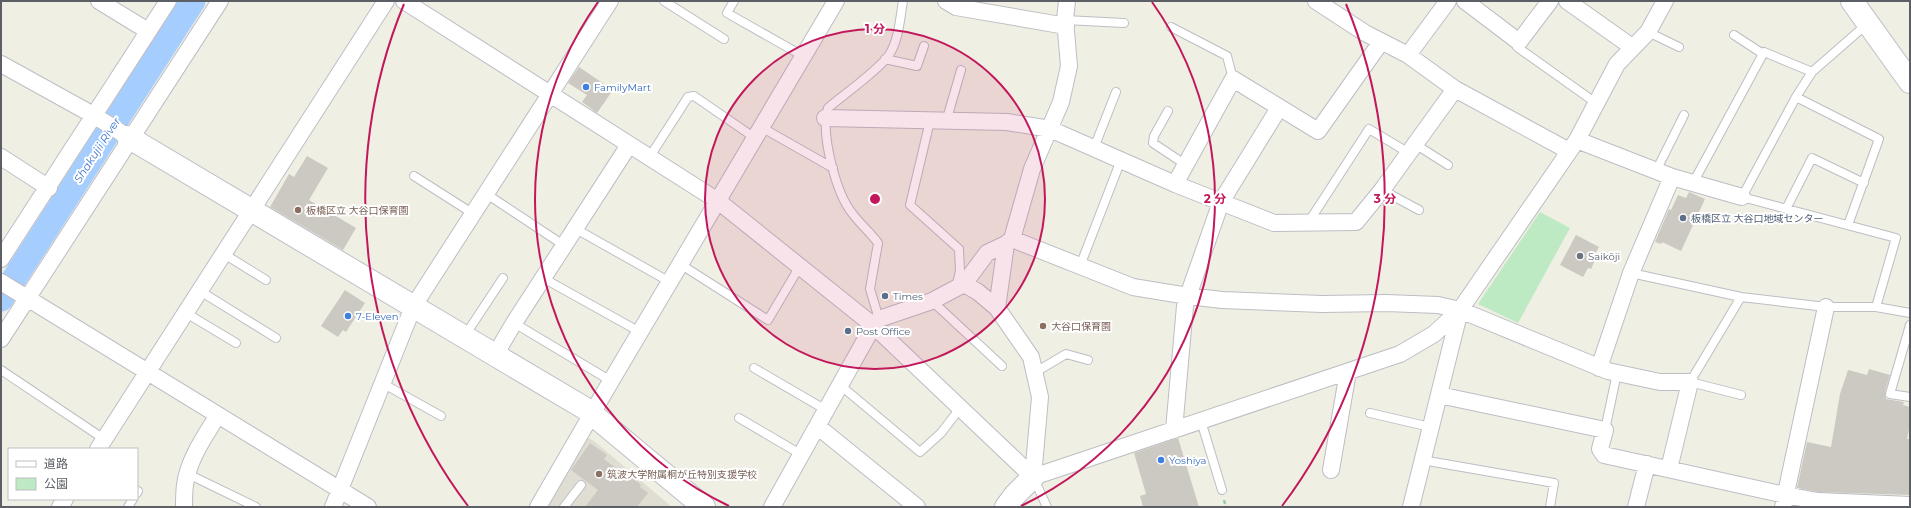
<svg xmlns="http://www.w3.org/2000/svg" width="1911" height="508" viewBox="0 0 1911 508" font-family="Montserrat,'Noto Sans JP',sans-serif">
<rect width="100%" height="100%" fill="#f0efe4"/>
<path fill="#e0ded3" d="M586,437l8,4 78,66h-126z"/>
<path fill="#beeac3" d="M1540,212l30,16 -52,95 -40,-19z"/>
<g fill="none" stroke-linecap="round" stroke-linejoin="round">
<path stroke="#a5ceff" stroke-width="25" d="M1,299l192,-298"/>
</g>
<path fill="#cbc9c1" d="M579,67l34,23 -16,23 -15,-11 5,-7 -19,-12z
M307,156l21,12 -19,32 47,28 -13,22 -73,-43 19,-33 5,3z
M1689,192l16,7 -24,52 -19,-9 -1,2 -6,-2 14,-33 2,1 7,-15 8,3z
M1576,235l23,12 -6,10 3,1 -5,11 -3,-1 -5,9 -23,-12z
M345,290l20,13 -19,29 -3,-2 -5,7 -17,-11z
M1869,369l21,6 -5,17 1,7 18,3 -1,3 7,2v18l-3,14h3v56l-91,-3 -22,-4 10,-46 24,5 9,-53 8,-24 19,5z
M1178,438l21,69h-56l-3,-11 6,-2 -12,-41z
M590,443l17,12 -3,4 23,18 2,-3 12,11 -1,2 8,6 -11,14h-52l13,-17 -27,-20z"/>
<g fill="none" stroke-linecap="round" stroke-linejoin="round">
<defs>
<path id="lane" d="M664,1l60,38
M734,1l-7,12 76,43
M1065,20l59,3
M1867,24l-55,48 -16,25 -54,100 154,41 -20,69
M1171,27l56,29 6,23
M1648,32l31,15
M1734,35l29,19
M1519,42l-2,5 79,56
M885,59l32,7 7,-20
M1796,97l83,42 -31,86
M1168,111l-14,25 -1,7 33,22
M930,121l-20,84 49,44 1,22 -4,17
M946,122l15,-52
M761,127l72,41
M1415,144l33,21
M1094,148l22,-56
M649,158l39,-61 6,-1 61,42
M1656,171l28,-56
M414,176l58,37
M1693,183l71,-131 48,20
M1382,190l37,20
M485,193l80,53
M1786,209l26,-51 52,25
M1308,223l61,-94 40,24
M576,229l94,53
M224,254l42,26
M680,264l88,56 32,-54
M1080,266l41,-106
M1631,273l110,24 85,10h50l34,6
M543,278l97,54
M200,291l76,47
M1741,297l-51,85 51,13
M932,301l70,65
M186,313l50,30
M879,319l-9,-30 8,-46c-8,-11 -18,-19 -26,-30 -16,-20 -32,-80 -24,-105 15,-13 51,-38 61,-53 10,-15 11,-37 14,-54
M514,323l97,58
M1910,325l-20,69 20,3
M464,337l39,-59
M754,368l72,42
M1,370l103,69
M1034,373l32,-19 22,6
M382,383l59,33
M840,385l80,67 21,-19 20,-26
M1370,413l60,14
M739,418l63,37
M1201,421l21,69
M1605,430l12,-57
M1422,460l132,23 -4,24
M188,474l68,33
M1034,479l13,28
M137,493l1,-2
M128,507l5,-8
M564,507l17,-22"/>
<path id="street" d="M99,1l49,30
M404,1l314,200 156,125 159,151
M946,1l10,6 110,19
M1316,1l49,32 43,22 47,34 114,62
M1465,1l54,41 31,-41
M1567,1l65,46
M1408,55l40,-54
M1,64l94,52 33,21
M825,118l182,4 43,7 125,55 99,39 82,-1 26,-32 73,-101
M1577,140l95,37 70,20
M1,157l48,31
M1175,184l58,-105 85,52 63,-89
M1012,239l121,48 55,9 34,4 100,4 64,-1 52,2 22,5 148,61 52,11h30l-21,87
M1,259l167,-258
M1,282l367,225
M964,284l14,8 19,16
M1,339l219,-338
M495,355l19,-32 115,-178
M1599,368l32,-95 41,-96
M1439,395l166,35 -5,19 4,6 181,40 33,6 92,4
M817,426l100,81
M1174,430l11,-124 3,-10 33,-94 58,-94
M98,449l288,-448
M1331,470l17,-98
M1033,477l367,-123 34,-20 26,-24 117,-170 40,-76 31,-32 17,-31
M1033,477l7,-80 -9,-40 -34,-49 9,-64 6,-5 20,-70 29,-67 8,-36 -4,-46 2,-19
M60,507l5,-8
M184,507c0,-7 0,-15 1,-22 3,-25 20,-49 33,-70
M333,507l80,-200 197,-306
M538,507l73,-126 225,-380
M772,507l96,-172 11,-16 53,-18 32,-17 23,-31 19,-9
M1411,507l49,-197
M1636,507l11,-43
M1783,507l43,-200"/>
<path id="secondary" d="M1852,1l58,81
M128,137l458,272 118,98
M1006,507l9,-12 18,-18"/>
</defs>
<use href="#lane" stroke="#bcbec4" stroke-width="10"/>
<use href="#street" stroke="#bcbec4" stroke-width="18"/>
<use href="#secondary" stroke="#bdbfc7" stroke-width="24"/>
<path stroke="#96cbac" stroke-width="2.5" stroke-dasharray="4 2" stroke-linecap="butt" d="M1224,500l2,7"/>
<use href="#lane" stroke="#fff" stroke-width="8"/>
<use href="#street" stroke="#fff" stroke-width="16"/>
<use href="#secondary" stroke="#fff" stroke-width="22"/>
</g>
<circle cx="875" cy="199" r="170" fill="#c2185b" fill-opacity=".12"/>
<g fill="none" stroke="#c2185b" stroke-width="2">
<circle cx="875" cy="199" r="170"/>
<path d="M729 506A340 340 0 0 1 598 2M1152 2A340 340 0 0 1 1021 506"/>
<path d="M468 506A510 510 0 0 1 404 4M1346 4A510 510 0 0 1 1282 506"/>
</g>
<g fill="#3f7fe0" stroke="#fff" stroke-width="1.5">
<circle cx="586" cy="87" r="4"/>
<circle cx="348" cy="316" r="4"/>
<circle cx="1161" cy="460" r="4"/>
</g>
<g fill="#8d6e63" stroke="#fff" stroke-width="1.5">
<circle cx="298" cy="210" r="4"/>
<circle cx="1043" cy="326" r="4"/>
<circle cx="599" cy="474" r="4"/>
</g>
<g fill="#5c6f8a" stroke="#fff" stroke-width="1.5">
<circle cx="1683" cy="218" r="4"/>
<circle cx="885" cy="296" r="4"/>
<circle cx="848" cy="331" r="4"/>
</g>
<circle fill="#6b7280" stroke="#fff" stroke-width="1.5" cx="1580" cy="256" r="4"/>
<g text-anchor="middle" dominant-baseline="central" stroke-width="4" stroke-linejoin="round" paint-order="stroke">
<g font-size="10" fill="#366cbe" stroke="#fff" text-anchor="start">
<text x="594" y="87">FamilyMart</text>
<text x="356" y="316">7-Eleven</text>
<text x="1169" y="460">Yoshiya</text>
</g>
<g font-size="10" fill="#785e54" stroke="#fff" text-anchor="start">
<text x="306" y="210">板橋区立 大谷口保育園</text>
<text x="1051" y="326">大谷口保育園</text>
<text x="607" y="474">筑波大学附属桐が丘特別支援学校</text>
</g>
<g font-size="10" fill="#4e5e75" stroke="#fff" text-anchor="start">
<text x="1691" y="218">板橋区立 大谷口地域センター</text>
<text x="893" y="296">Times</text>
<text x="856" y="331">Post Office</text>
</g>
<g font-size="10" fill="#5b616d" stroke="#fff" text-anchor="start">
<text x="1588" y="256">Saikōji</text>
</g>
<g font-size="11" font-style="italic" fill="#3b73cf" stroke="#fff">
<text transform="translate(97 150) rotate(-57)">Shakujii River</text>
</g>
</g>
<circle cx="875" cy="199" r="6" fill="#c2185b" stroke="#fff" stroke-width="2"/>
<g font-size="12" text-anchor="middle" font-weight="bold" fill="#c2185b" stroke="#fff" stroke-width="4" stroke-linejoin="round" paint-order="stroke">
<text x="875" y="33">1 分</text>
<text x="1215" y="203">2 分</text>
<text x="1385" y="203">3 分</text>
</g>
<rect width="1911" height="508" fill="none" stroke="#5c5f66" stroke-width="4"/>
<rect x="8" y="448" width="130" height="52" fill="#ffffff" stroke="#bebfc2"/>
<rect x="16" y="461" width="20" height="6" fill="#ffffff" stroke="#bebfc2"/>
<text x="44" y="468" font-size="12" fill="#5c5f66">道路</text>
<rect x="16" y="478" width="20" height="12" fill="#beeac3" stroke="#bebfc2"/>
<text x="44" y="488" font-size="12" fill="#5c5f66">公園</text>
</svg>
